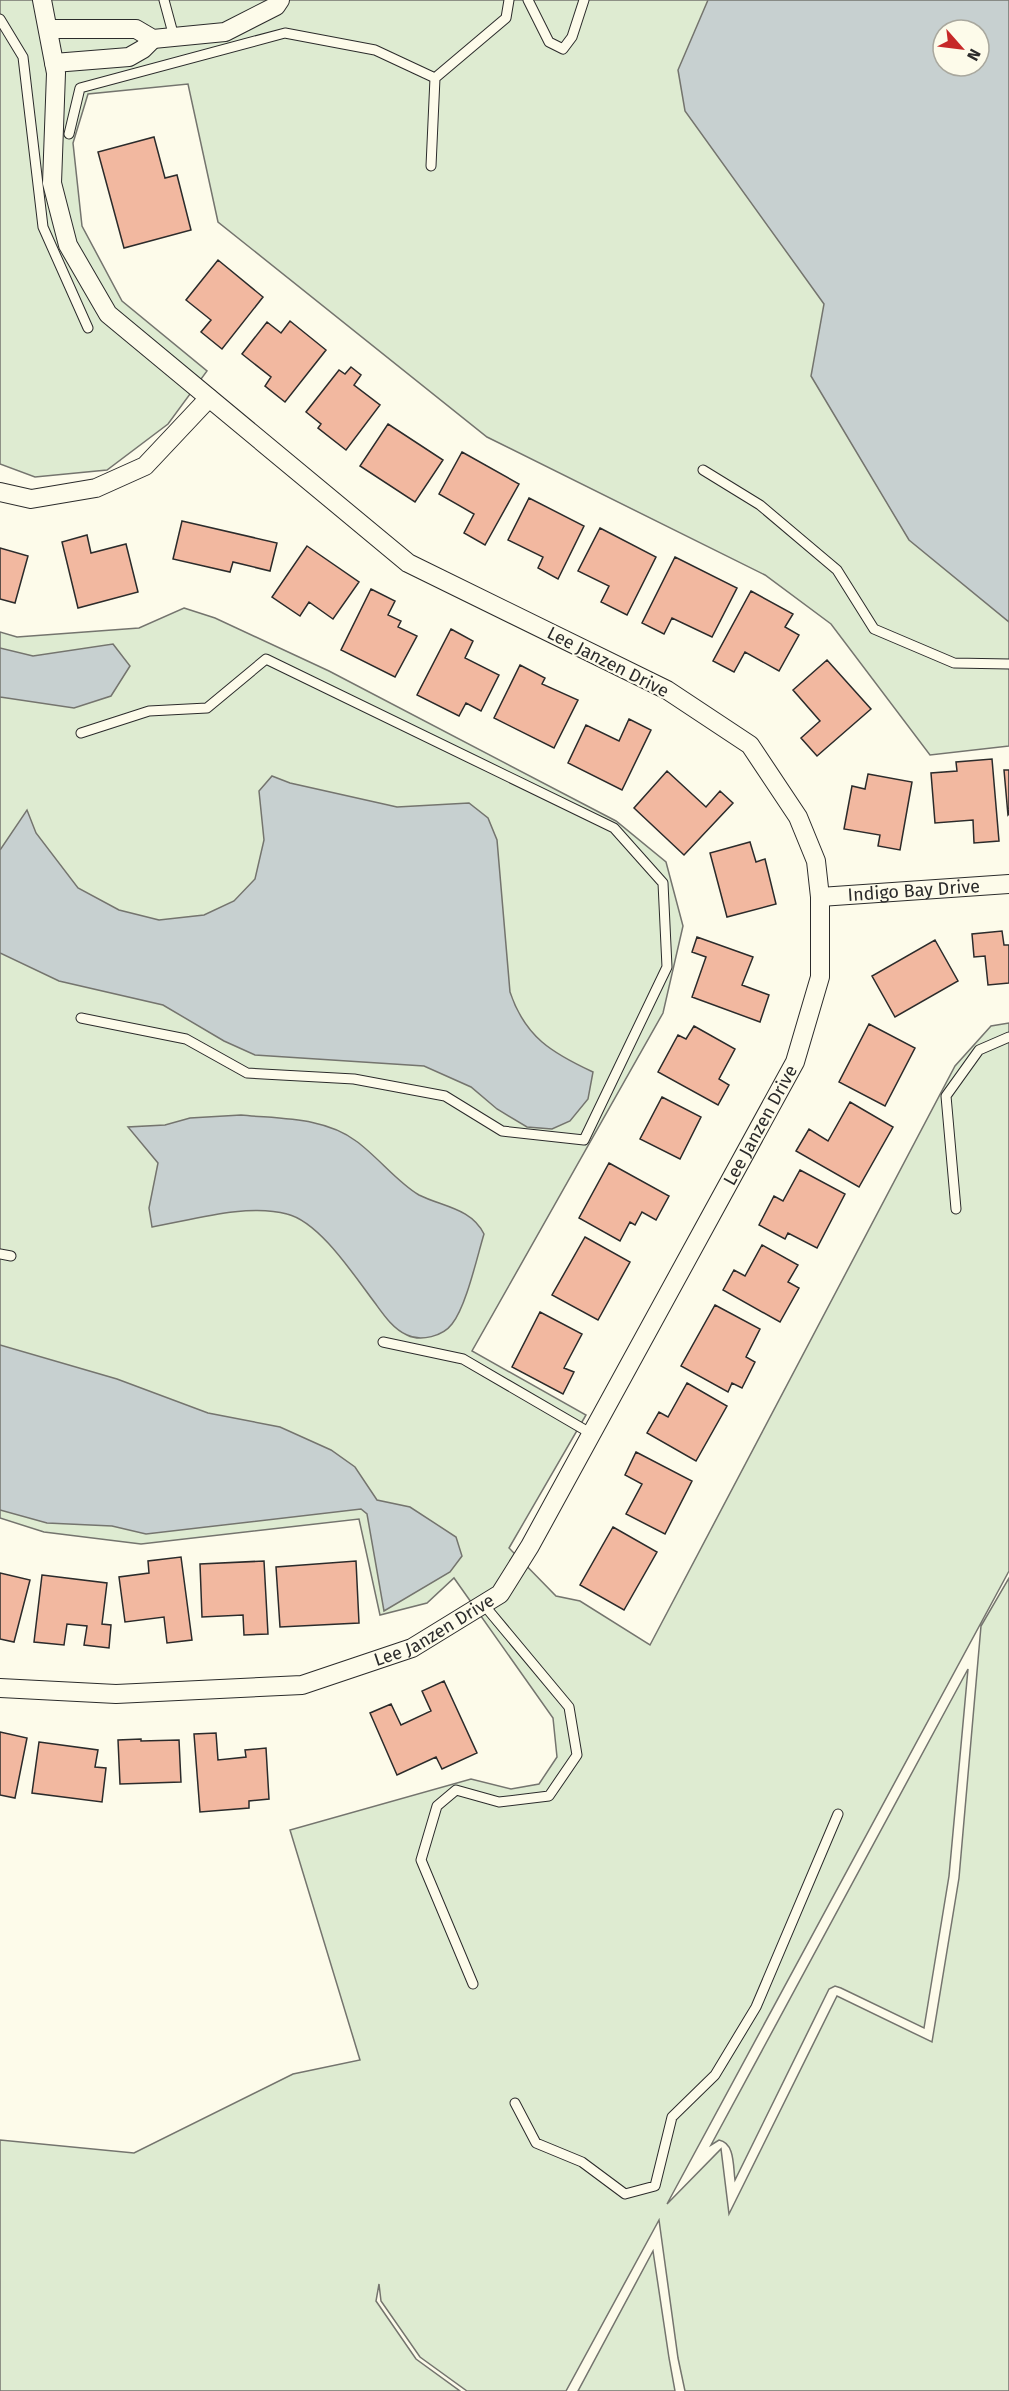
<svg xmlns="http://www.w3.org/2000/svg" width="1009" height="2391" viewBox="0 0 1009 2391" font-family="'Fira Sans',sans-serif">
<rect width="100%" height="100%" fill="#fdfbea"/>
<path fill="#deebd1" stroke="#74746e" stroke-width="1.5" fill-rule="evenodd" d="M0,0h1009v746l-79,9 -99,-131 -66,-49 -278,-138 -269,-215 -30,-138 -100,10 -15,49 9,83 40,75 85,70 -39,53 -61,46 -72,7 -35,-13zM943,30h36v36h-36z
M184,608l31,10 114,53 287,150 50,41 17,64 -20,87 -191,338 114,64 -77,133 47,48 24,5 70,44 305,-579 36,-40 18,-3v548l-342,633 54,-55 8,65 108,-218 95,46 27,-164 22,-252 28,-48v813h-324l-7,-33 -19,-138 -93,171h-99l-47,-34 -39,-56 -2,-17 -3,17 40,58 44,32h-460v-251l134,13 159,-79 67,-14 -70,-230 181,-51 40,10 28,-5 18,-27 -4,-39 -99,-140 -27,25 -47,12 -21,-96 -218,25 -97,-12 -44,-14v-886l17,5 122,-9z
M968,1669l-19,207 -25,152 -83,-40 -6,-2 -6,3 -94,191c-2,-14 0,-37 -16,-40l-8,5z
M653,2251l16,107 6,33h-97z"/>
<path fill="#c7d0d0" stroke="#74746e" stroke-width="1.5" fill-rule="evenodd" d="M708,0h301v622l-100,-82 -98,-164 13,-72 -139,-193 -7,-41zM943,30h36v36h-36z
M113,644l17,22 -19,30 -37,12 -74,-11v-49l33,8z
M272,776l18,7 107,24 72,-4 19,15 9,22 13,152c15,45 42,61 83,80l-5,27 -18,22 -18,8 -25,-2 -30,-18 -26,-22 -47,-21 -169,-11 -31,-14 -61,-36 -104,-24 -59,-28v-103l27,-40 9,23 42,55 41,22 40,10 45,-5 30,-14 21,-22 9,-39 -5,-49z
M241,1115c39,4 83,2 115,26 21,15 42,42 63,54 24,12 52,13 65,39 -7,23 -18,73 -32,90 -9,12 -31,18 -45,11 -14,-6 -24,-21 -32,-32 -20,-26 -55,-81 -88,-89 -39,-11 -95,6 -135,13l-3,-19 9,-45 -30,-36 37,-2 25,-7z
M0,1345l117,34 91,34 72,14 51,23 24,17 22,33 33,7 46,30 6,19 -12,16 -66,39 -17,-97 -6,-5 -215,25 -34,-8 -65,-3 -47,-13z"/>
<path fill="#f2b8a0" stroke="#2b2b2b" stroke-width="1.5" d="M154,137l11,41 12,-3 14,55 -67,18 -26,-96z
M218,260l45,37 -41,52 -21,-17 10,-12 -25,-20z
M290,321l36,29 -41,52 -20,-16 6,-9 -29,-23 25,-32 14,11z
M351,367l10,8 -7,10 26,20 -34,45 -28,-22 3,-4 -15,-12 33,-42 6,4z
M388,424l55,36 -28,42 -55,-36z
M462,452l57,32 -34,61 -21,-12 10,-19 -35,-20z
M529,498l55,28 -26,53 -20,-11 5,-11 -35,-17z
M182,521l95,22 -7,28 -37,-9 -3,10 -57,-13z
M600,528l56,29 -29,58 -26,-13 8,-16 -31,-15z
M87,535l4,18 35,-9 12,48 -60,16 -16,-66z
M307,546l52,36 -26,37 -24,-17 -9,14 -28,-19z
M0,548l28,8 -13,47 -15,-4z
M675,557l62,31 -25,49 -40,-19 -8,16 -22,-11z
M371,589l24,12 -7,14 13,6 -3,6 19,9 -22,41 -54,-27z
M751,591l42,23 -8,13 14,8 -20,36 -34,-19 -11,20 -21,-11z
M451,629l22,12 -8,17 34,17 -18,36 -15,-8 -7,13 -42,-21z
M827,660l44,49 -54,47 -16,-18 19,-17 -27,-31z
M520,665l25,13 -3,6 36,16 -24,48 -60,-30z
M629,719l22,11 -29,60 -54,-27 18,-38 33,16z
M992,759l7,82 -25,2 -1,-23 -38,3 -4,-50 26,-2 -1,-9z
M1004,770h5v44l-1,1z
M667,771l39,36 14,-16 13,12 -49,52 -50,-47z
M868,774l44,8 -12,68 -22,-4 2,-11 -36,-6 8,-43 13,3z
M750,842l6,20 9,-3 11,45 -49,13 -17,-64z
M1002,931l2,14h5v38l-21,2 -3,-29 -11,1 -2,-23z
M697,937l56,20 -11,28 27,10 -9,27 -68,-25 14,-40 -14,-5z
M935,940l23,41 -63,36 -23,-41z
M869,1024l46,24 -30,58 -46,-24z
M694,1026l41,23 -16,30 10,6 -11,20 -60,-33 20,-37 8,4z
M662,1097l39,20 -21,42 -40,-20z
M850,1102l43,25 -34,60 -63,-36 13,-22 19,12z
M609,1163l60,33 -13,24 -14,-8 -7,13 -5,-3 -10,19 -41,-23z
M800,1170l45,24 -28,54 -29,-15 -3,6 -26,-14 15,-29 9,5z
M585,1237l45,25 -32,58 -46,-25z
M762,1245l36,20 -10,17 11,6 -19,34 -57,-32 11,-20 11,6z
M715,1305l45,24 -14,28 9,5 -13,26 -10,-5 -4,9 -47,-26z
M540,1312l42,22 -18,34 10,4 -11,22 -51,-27z
M687,1383l40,23 -31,55 -49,-28 12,-21 9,5z
M636,1452l56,29 -27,53 -39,-20 16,-30 -17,-9z
M613,1527l44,25 -33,58 -44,-25z
M181,1557l11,83 -25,3 -3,-26 -39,5 -6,-45 30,-4 -1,-12z
M264,1561l4,73 -24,1 -1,-20 -41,2 -2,-53z
M356,1561l3,62 -79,4 -4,-60z
M0,1573l30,7 -16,62 -14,-3z
M42,1575l65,8 -5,41 9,1 -2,23 -25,-3 3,-19 -20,-2 -3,21 -30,-3z
M444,1681l33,72 -35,16 -6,-12 -39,18 -27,-62 21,-9 10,21 30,-14 -9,-20z
M0,1732l27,6 -12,60 -15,-3z
M216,1733l2,27 28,-3 -1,-7 21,-2 3,51 -20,2v7l-49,4 -6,-78z
M141,1739v2l38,-1 2,42 -61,2 -2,-44z
M39,1742l59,8 -3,17 11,1 -4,34 -70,-9z"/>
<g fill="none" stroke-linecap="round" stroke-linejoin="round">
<defs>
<path id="service" d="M164,0l10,37
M528,0l21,42 14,7 9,-12 12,-37
M0,19l23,38 20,170 45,101
M69,134l11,-46 205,-55 90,17 60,28
M431,166l4,-88 71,-60 3,-18
M703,470l57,35 77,65 37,59 80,34 55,1
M81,1018l105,21 61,34 107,6 91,17 57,35 82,9 83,-173 -4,-84 -49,-55 -348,-169 -59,49 -58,3 -68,22
M956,1209l-10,-113 33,-46 30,-13
M0,1254l11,2
M383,1342l80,17 122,71
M473,1984l-52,-124 16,-54 19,-16 43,12 50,-6 28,-41 -8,-48 -80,-96
M515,2103l21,40 46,19 43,32 30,-8 17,-69 43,-42 41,-68 82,-193"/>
<g id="minor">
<path d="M48,29h88l17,10 72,-7 51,-26 4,-6"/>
<path d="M54,63l75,-6 14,-8 10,-10"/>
<path d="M0,492l31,7 65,-11 49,-22 64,-68"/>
<path id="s1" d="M820,897l189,-13"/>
<path id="s2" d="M0,1688l116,6 186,-9 110,-37 88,-54 30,-48 265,-484 25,-85v-80l-4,-36 -18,-44 -48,-72 -83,-55 -259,-127 -300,-249 -40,-69 -16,-62 4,-110 -14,-73"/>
</g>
</defs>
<use href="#service" stroke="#2b2b2b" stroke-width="11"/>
<use href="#minor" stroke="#2b2b2b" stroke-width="20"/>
<use href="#service" stroke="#fdfbea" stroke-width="9"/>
<use href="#minor" stroke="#fdfbea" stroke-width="18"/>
</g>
<g text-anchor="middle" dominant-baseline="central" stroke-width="4.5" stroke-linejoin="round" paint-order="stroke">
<g font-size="18" fill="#2b2b2b" stroke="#fdfbea">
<text transform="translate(608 662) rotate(27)">Lee Janzen Drive</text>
<text stroke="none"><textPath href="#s1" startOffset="94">Indigo Bay Drive</textPath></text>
<text stroke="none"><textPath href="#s2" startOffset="1058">Lee Janzen Drive</textPath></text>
<text stroke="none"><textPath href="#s2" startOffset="446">Lee Janzen Drive</textPath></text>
</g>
</g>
<g transform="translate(961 48) rotate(118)"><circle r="28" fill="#fdfbea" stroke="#a9a89e" stroke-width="1.5"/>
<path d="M0-4.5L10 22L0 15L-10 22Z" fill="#c62828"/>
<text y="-9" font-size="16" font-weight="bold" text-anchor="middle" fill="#2b2b2b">N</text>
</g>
</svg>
